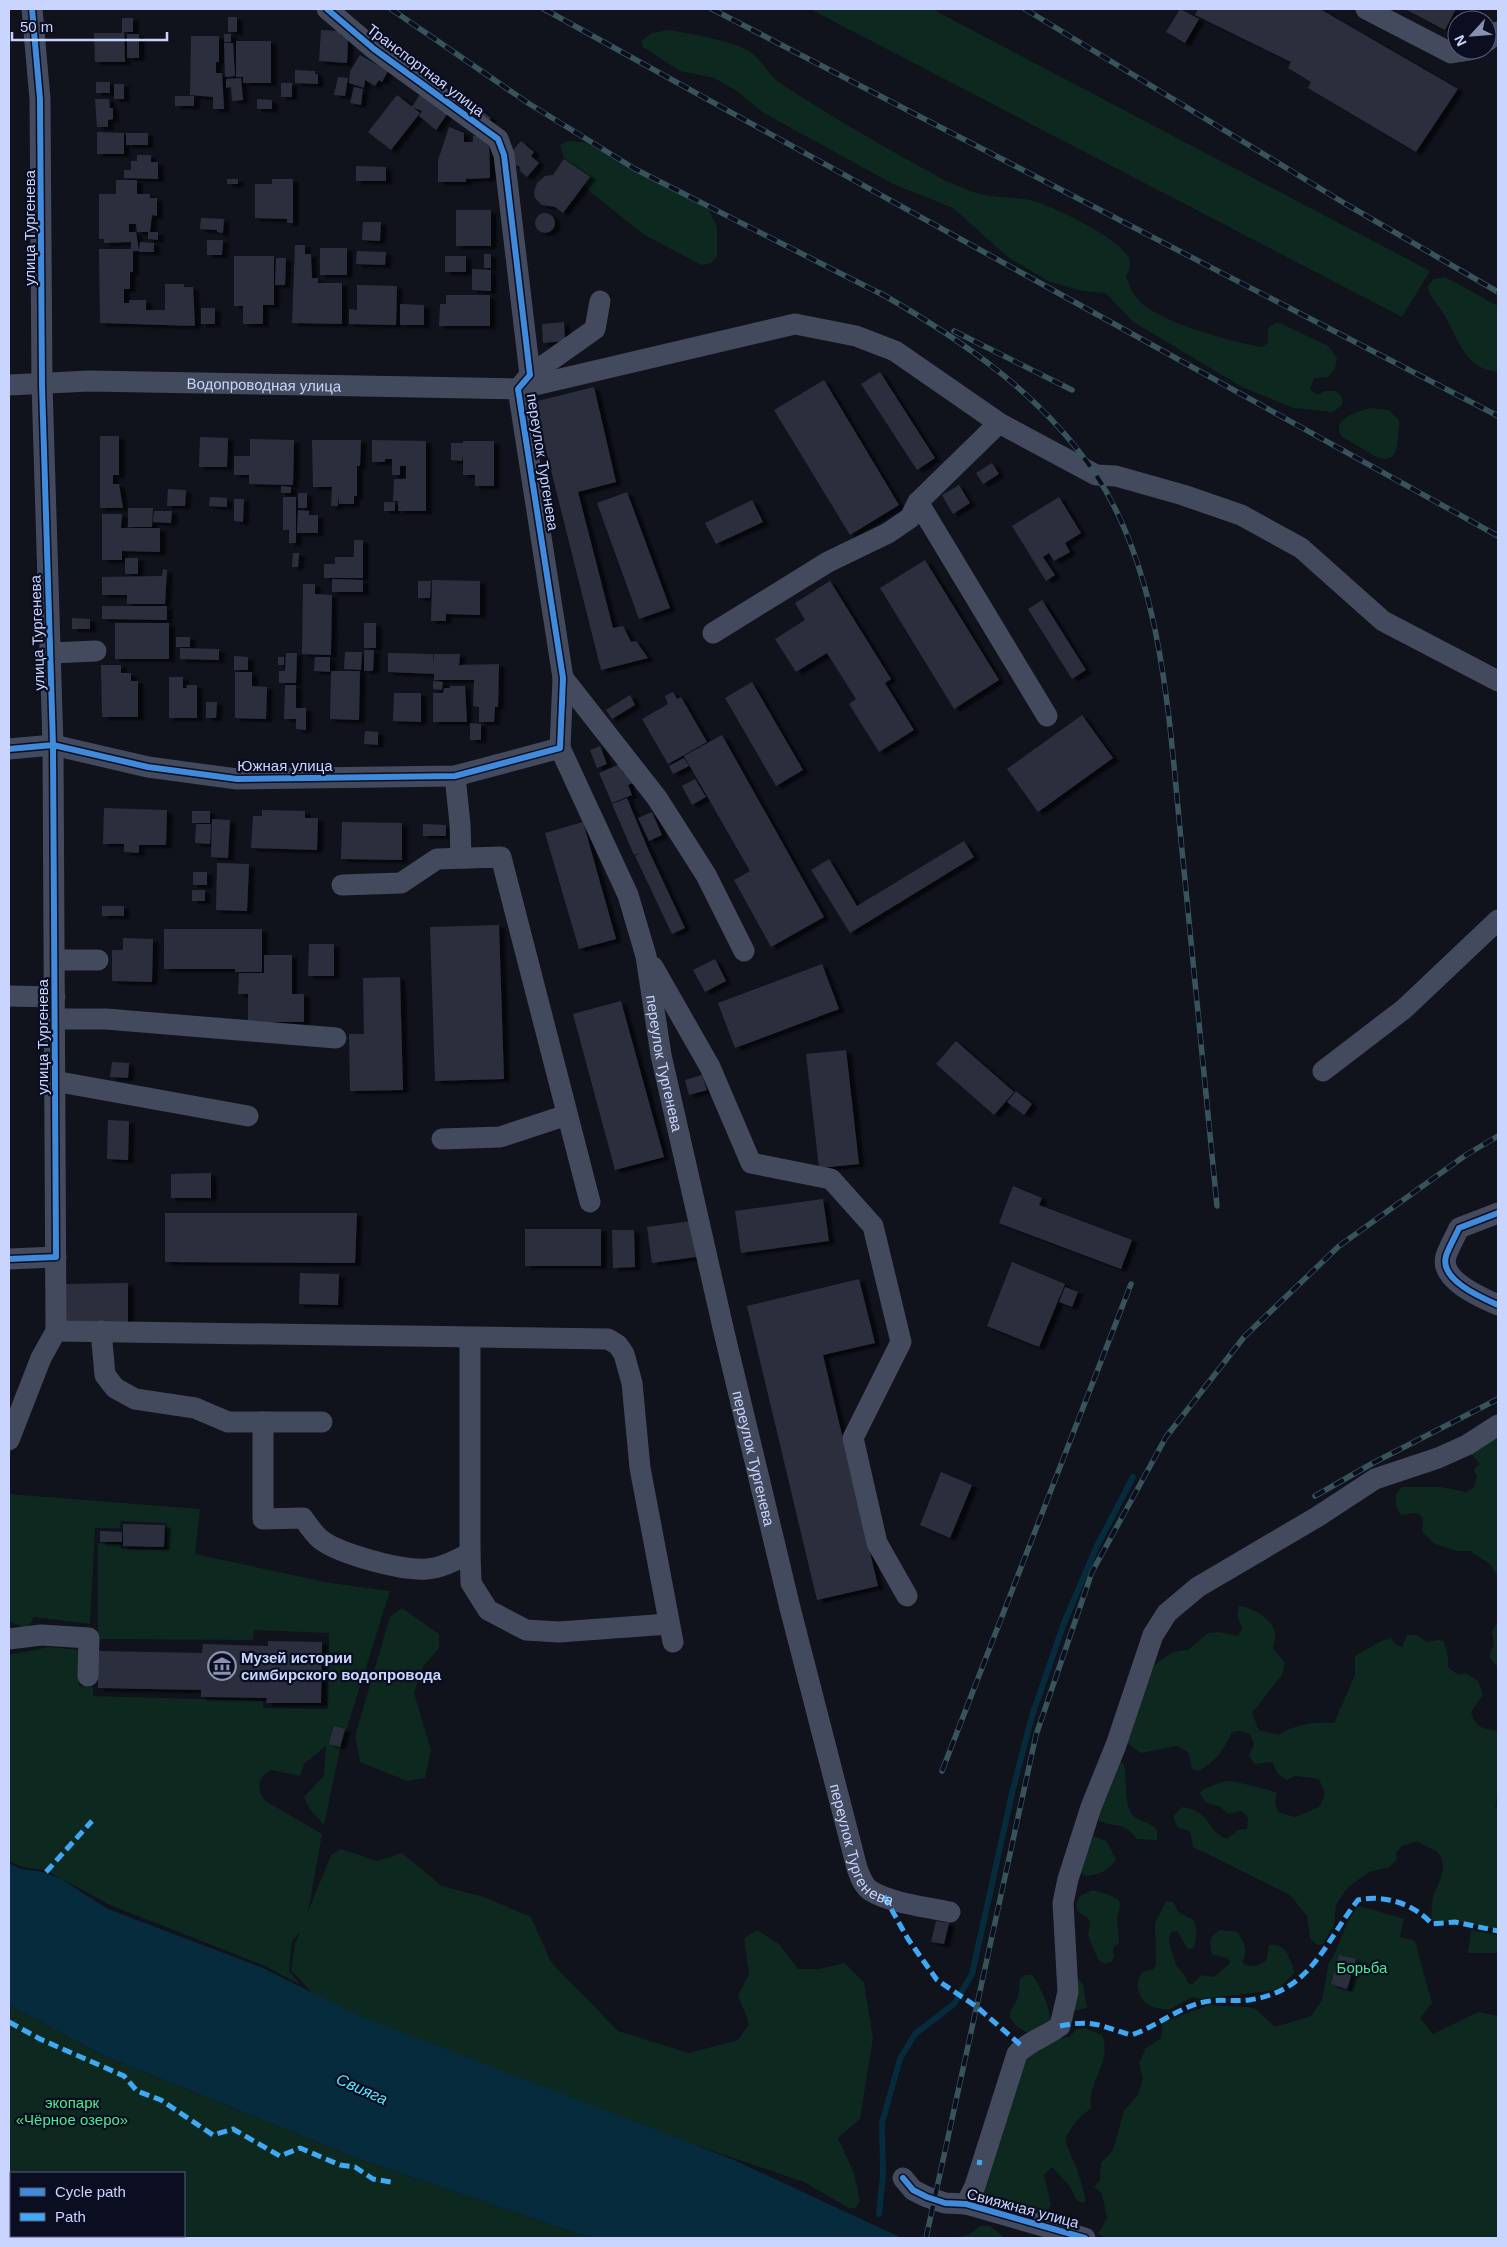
<svg xmlns="http://www.w3.org/2000/svg" width="1507" height="2247" viewBox="0 0 1507 2247" font-family="Arial,sans-serif">
<defs>
<filter id="shadow"><feDropShadow dx="5.5" dy="3" stdDeviation="1" flood-color="#0009"/></filter>
</defs>
<rect width="100%" height="100%" fill="#10121c"/>
<path fill="#0d281f" fill-rule="evenodd" d="M810,9h122l498,262 -28,46z
M668,30c21,3 64,11 81,21 13,8 19,24 31,32 53,35 108,66 164,97 15,6 30,14 47,16 14,2 27,1 42,5 22,6 83,36 95,55 5,8 1,14 -2,21 4,11 9,22 19,29 26,19 84,35 116,41l7,-4v-15l7,-5 7,1 46,22 9,12 -2,11 -7,8 -14,1 -4,11 7,6 8,-4h11l6,6v8l-9,7 -40,-4 -51,-21 -110,-66 -26,-28 -23,-2 -33,-9 -41,-24 -56,-50 -60,-24 -131,-72 -25,-21 -23,-13 -34,-7 -37,-24 -2,-6 11,-8z
M567,141l17,1 8,4 117,64 8,17v30l-6,6 -10,2 -58,-31 -49,-39 -9,-9 -6,-14 -15,-15 -4,-12z
M1445,277l53,29v66c-35,-3 -39,-34 -55,-59 -5,-9 -15,-18 -15,-27l6,-7z
M1369,408l20,2 10,10c1,6 -1,10 -1,16 -1,14 -2,26 -20,22l-37,-22c-9,-18 15,-23 28,-28z
M1498,1438v138l-8,-12 -20,-13h-14l-23,-8 -11,-12 1,-13 -6,-5 -16,2 -5,-9v-12l6,-7h39l25,5 7,-4 4,-11 -3,-8 6,-5 -10,-12z
M9,1494l191,15 -5,45 135,29 60,8 -50,159 -16,75 -15,-17 -5,-11 20,-21 2,-30 -22,18 -4,12 -29,-6c-13,7 -15,17 -7,30l58,34 -14,78 23,-57 10,-6 36,12 25,-8 40,33 42,11 47,20 20,45 67,69 71,22 49,-13 11,-16 -11,-29 11,-21 -5,-36 13,-8 22,14 19,25h21l26,-6 19,20 9,55 -13,81 -22,19 16,35 6,28 -4,7h-7l-45,-26 -461,-156 -52,-56 4,-26 5,-12 -8,9 -3,30 12,14 -36,-19 -155,-61 -65,-35 -23,-3 -13,-6v-206l40,-8 31,3 -1,36 14,1v9l170,5v7l65,1 1,-76 -75,-3 -1,10 -155,-1v-96l22,1 1,5 46,1v-27l-46,-2 -1,7h-25l-5,96 -56,-7 -6,10 -3,1 -16,-7z
M1239,1606c14,2 32,11 36,27 1,4 -1,11 -2,16l12,13 -3,13 -30,38 7,17 19,5c19,-11 35,-14 56,-12l21,-48v-19l26,-15 11,-3 3,6 7,3 5,-12h9l11,7 12,-2 5,1 4,17v9l10,8 8,-2 12,8 5,14 -12,17c5,17 12,16 27,19v57l-3,22 3,-8v128l-42,-9 -21,1 -4,-4c1,-6 0,-14 2,-20 4,-14 17,-31 5,-45 -4,-5 -14,-6 -20,-12l-16,5 -6,7 1,6 -7,8 -21,5 -22,16 -11,17 -2,21 -11,18 -6,1 -7,-7 -3,-22 -17,-21 -97,-48 -3,-16 -13,-4 -4,-11 9,-9c30,4 24,24 45,32l11,-9 9,-1 1,-11 -6,-7 -14,3 -9,-8c-9,-1 -15,-3 -19,-13l2,-3c8,-3 17,-8 26,-9 3,-1 44,9 49,12l-2,9 3,10 17,5 24,-10 6,-13 -6,-15 -24,-3 -8,4 -9,-6 -6,-12 -18,2 -5,-9 5,-11 -4,-10 -10,-3 -8,1c-8,17 -16,30 -34,39l-6,-2 -4,-17 -11,-6 -36,7 -14,-10 21,-68 7,-11 18,-12 15,-2 20,-17 11,-1 19,4 4,-8 -5,-14z
M402,1608l37,26v14l-16,19 -9,26 17,57 -6,28 -18,3 -47,-19 -5,-26 35,-119z
M1496,1623h2v45l-9,-11 5,-13 -2,-12z
M1120,1762l4,2c4,13 -2,45 12,54 7,4 14,5 21,11v11l-20,-1c-16,-20 -20,-10 -38,-18l-1,-8z
M1093,1836l13,5 10,18c-8,12 -17,16 -30,17l-7,-5z
M1093,1890c9,4 19,4 26,10l1,7 -3,11 2,25 -6,5 1,9 -3,5 -6,2 -7,-4 -10,-25 2,-12 -2,-5 -10,-6 -2,-8 4,-8z
M1166,1901l7,1 6,11 15,7 3,12 -3,16 -6,1 -11,-18 -6,1c-4,11 -1,13 2,23 2,4 1,7 4,11 4,6 9,8 10,16l5,3 9,-10 13,2 16,-14 -2,-5 -16,-3 -2,-12 2,-7 8,-6 18,2c5,10 12,19 4,29l3,4 11,1 10,-5 3,-16c18,-2 20,14 26,27l-16,16 -9,3 -69,8 -8,-2 -25,13c-6,-1 -14,-2 -19,-5 -14,-7 -17,-37 3,-35l4,-5 -1,-42z
M1360,1906l44,13 -4,18 15,4 17,62 -12,15 13,16 45,-22 20,4v222h-391l-9,-4 9,-16 -5,-24 -8,-7 6,-7 1,-17 12,-13 11,-39 13,-15 6,-16 -4,-17 7,-15 15,-10 2,-16 46,-17 39,2 8,2 19,18 36,-11 11,-16 7,-38 5,-7 13,-32 10,-16z
M1471,1930l27,5v18h-30z
M1026,1975h6c8,9 19,36 19,48l-23,10 -11,-6 -7,-9v-6l8,-14 2,-19z
M1076,1977l7,7 4,24 -17,4z
M9,2005l91,49 264,107 227,77h-582zM11,2173h173v63h-173z
M1085,2028l17,7c11,30 -15,44 -11,73l-14,12 -10,15 -1,8 12,29 8,28 -3,3 -6,-2 -8,-16 -17,-18 -8,8 7,30 -6,11 -51,-7 -19,-17 50,-129 8,-13 21,-11 15,-2 8,-8z
M980,2226h10l15,12h-54l18,-3z"/>
<path fill="#062b3d" d="M9,1863l12,6 22,3 18,7 47,30 155,59 94,47 377,145 168,78h-311l-227,-77 -264,-107 -91,-49z"/>
<g fill="none" stroke-linecap="round" stroke-linejoin="round">
<path stroke="#062b3d" stroke-width="6" d="M879,2214l4,-39 -1,-52 18,-64 15,-25 39,-30 18,-30 41,-185 19,-73 32,-93 33,-77 36,-69"/>
</g>
<path fill="#2c2f3e" filter="url(#shadow)" d="M1180,9l19,10 -14,24 -19,-11z
M1198,9h122l138,80 -42,63 -108,-64 3,-6 -23,-14 3,-6 -96,-47z
M1405,9h51l-11,21z
M228,17h9v15h-9z
M122,18h11v14h-9l1,30h-30l-1,-29h28z
M321,30l20,1v5h7l-1,27 -28,-2z
M127,34h12v24h-12z
M224,34h7v8h-7z
M191,36h28v26h-3v11h6l2,36h-11v-12l-23,-2z
M236,41h35v42h-28v-6h-7z
M224,43h9l2,33 -10,1z
M360,55l28,16 -6,11 -3,-2 -4,6 -10,-6 -1,8 -15,-5 1,-12z
M295,70l20,1v3h3v10l-23,-1z
M338,77l10,1 -3,18 -11,-1z
M241,78l2,22 -11,1 -1,-14 -5,1v-9z
M96,82h14v11h-14z
M281,83h11v14h-11z
M114,84h10v15h-10z
M354,87l9,2 -2,16 -11,-2z
M420,94l28,19 -12,17 -17,-14 3,-5 -10,-4z
M397,95l23,18 -29,37 -23,-18z
M175,96h19v10h-19z
M95,99h14l1,9h3v11l-5,1v7h-11z
M257,99l15,1v9h-15z
M473,104l18,14 -6,7 -17,-14z
M449,127l15,6v9h9v-6h16l1,42 -24,1v3h-28v-22z
M97,132l27,1v21h-27z
M126,133h22v12h-22z
M521,141l13,11 -3,4 8,7 -12,14 -8,-7 2,-2 -9,-6 -3,-7z
M137,155h14v7h7v17l-34,-1v-8h7v-9h6z
M564,159l26,18 -27,36 -8,-6 -13,-2 -7,-7 -1,-6 3,-9 8,-7 8,-1z
M356,166l30,1v14h-30z
M227,179h11v5h-11z
M272,179h21v44h-6v-4l-32,-1v-34h17z
M116,180h21v14h13v4h7v18l-5,-1 -2,17h-13l-1,-8h-7v8h7l3,19h-6v21h-3v17h-6v14h5v-3h17v10h19v-26h19v3h9l2,39 -95,-3 -1,-74h32v-7l-27,1v-4h-5v-45h17z
M456,210h35v36h-35z
M535 223a10 10 0 1 1 20 0a10 10 0 1 1-20 0Z
M201,218l23,1 -1,14 -6,-1v-2l-17,-1z
M363,222h18l-1,19 -18,-1z
M148,232h10v8l-10,-1z
M207,240h16l-1,15h-15z
M140,242l14,1v9h-15z
M295,245h10v9h6l1,24h6v5h24v41l-50,-1z
M320,248h27v27h-27z
M357,251l29,1 -1,13 -29,-1z
M484,254h7v14h-7z
M234,256h40v49h-11v19h-20v-18h-9z
M445,256h21v16h-21z
M276,258h10l-1,27h-10z
M472,269l19,1v21l-19,-1z
M357,285l40,1 -1,39 -47,-1v-15l8,1z
M446,295h44v31h-51l1,-22h6z
M400,304l24,1v20h-24z
M201,308h14v16h-14z
M564,322l1,19 -22,2 -1,-19z
M880,372l55,86 -18,12 -56,-86z
M824,380l75,125 -49,30 -76,-125z
M594,387l22,95 -38,10 35,136 10,-2 8,16 5,-1 12,17 -47,12 -67,-268z
M100,436h19v39h-6v9h6l4,24h-23z
M200,437l28,1 -1,29h-28z
M250,439l44,1 -1,45 -44,-1v-9h-15v-19h16z
M312,440h49l-1,26h-3v30h-3v8h-15l-1,-8v10h-7l1,-19h-19z
M372,440l54,1v70h-28v-10h-5l1,-22h12v-13h-6v9h-8v-16h-7v3h-13z
M463,441h31v45h-19v-11h-12v-20l-1,6 -11,-1v-17h12z
M992,463l7,11 -16,10 -7,-11z
M959,485l11,18 -17,11 -11,-19z
M281,486l10,1v6h-10z
M168,489l18,1 -1,16h-18z
M627,492l43,116 -31,11 -42,-116z
M298,493h9v15h-9z
M210,497l17,1v9l-18,-1z
M283,497h13v46h-7v-13h-6z
M1059,497l22,36 -16,10 5,9 -16,9 -5,-8 -6,4 12,18 -9,6 -34,-55z
M234,499h10l-1,23 -9,-1z
M752,500l11,22 -47,22 -11,-21z
M384,502h11v9h-11z
M128,508h25l-1,19h-24z
M298,510l11,1v4h9v18h-21z
M154,511h18l-1,12 -18,-1z
M102,514h20l-1,14h39v24l-38,-1v9h-20z
M354,540h9v38h-39v-14h11v-7h19z
M293,553h6l-1,14h-6z
M125,558h13v16h-13z
M925,560l74,120 -45,29 -74,-121z
M163,569l4,1 -2,34h-38v-9h-25v-18l60,-1z
M332,579l31,1v12h-31z
M432,580l48,1v34l-34,-1v7h-15z
M418,581h13l-1,17h-12z
M830,581l61,98 -6,4 29,47 -35,22 -30,-48 7,-5 -29,-46 -31,19 -21,-33 30,-19 -10,-17z
M303,584h12v10l17,1 -1,60 -29,-1z
M1042,600l44,70 -14,9 -44,-70z
M102,606h65v14l-65,-1z
M72,618l18,1v10h-18z
M115,623h54v36h-54z
M364,623h12v25h-12z
M176,637h14v10h-14z
M180,648l39,1v11l-39,-1z
M364,650h10l-1,21h-9z
M345,652h17l-1,18 -17,-1z
M286,653h11l-1,30h-17v-12h6z
M388,653l45,1v11l1,-11h26l-1,11 40,-1 -1,43h-3l-1,15h-15v-15l-6,-1 1,-26h-40v-6l-46,-2z
M234,656l14,1v13h-14z
M278,657h6v8h-6z
M315,657h15v15l-16,-1z
M101,665h20v8h10v8h7v36h-36z
M331,671h29l-1,49 -29,-1z
M235,672h17v14l15,1 -1,32 -31,-1z
M169,677h14v11h4l-1,-3h11v33h-28z
M433,681l10,1 -1,8 -9,-1z
M752,682l51,88 -27,16 -51,-88z
M285,685h11v23h10v22l-10,-1v-10h-12z
M450,686h15l2,36h-34v-29h10l1,-5h6z
M673,692l4,7 4,-2 26,45 -39,22 -26,-45 26,-15 -3,-8z
M394,693h27v29l-28,-1z
M630,695l5,10 -23,14 -6,-9z
M206,702h11l-1,16h-10z
M1082,715l31,43 -75,54 -31,-43z
M470,723l11,1v16h-11z
M365,731l13,1v13l-14,-1z
M722,735l102,182 -53,30 -37,-67 16,-9 -66,-115z
M600,746l7,18 -10,4 -7,-18z
M684,758l5,8 -16,8 -4,-8z
M620,764l3,9 5,-2 5,12 -5,2 4,10 -20,8 -13,-30z
M695,779l11,18 -14,8 -10,-19z
M627,798l21,51 37,79 -13,6 -26,-55 9,-4 -9,4 -11,-23 7,-4 -8,3 -22,-51z
M104,808l63,2 -1,35h-27v8l-15,-1v-8h-21z
M262,810l43,1v7h13l-1,32 -66,-2 2,-32h9z
M192,811h18v12h-18z
M652,812l10,23 -13,6 -11,-23z
M212,819l18,1 -2,38 -17,-1z
M342,822l60,1v37l-61,-1z
M583,822l33,117 -37,10 -34,-116z
M196,824h15l-1,20 -15,-1z
M423,824l23,1v11h-23z
M964,841l10,16 -124,76 -39,-63 18,-11 28,47z
M217,863l32,1 -2,47 -31,-1z
M193,872h14v13h-14z
M192,890h13v11h-13z
M102,906h22v10h-22z
M499,925l5,154 -69,2 -5,-154z
M164,929h98v43h-27v-3h-71z
M123,938l30,1 -1,43 -40,-1v-31h11z
M309,944h25v32h-26z
M264,955h28v39h12v28h-56v-28h-10l1,-21h25z
M715,959l11,22 -21,11 -12,-22z
M822,964l17,45 -104,39 -17,-45z
M400,977l3,113 -53,1 -1,-57h15l-1,-56z
M621,1001l43,156 -49,13 -42,-156z
M956,1041l58,51 -20,23 -58,-51z
M846,1050l13,114 -40,4 -13,-114z
M112,1062l17,1 -1,15 -18,-1z
M702,1075l5,15 -18,5 -4,-15z
M1016,1091l16,13 -8,11 -17,-13z
M108,1120l21,1 -1,39 -21,-1z
M211,1173v25h-40v-24z
M1013,1186l29,12 -3,7 93,35 -11,29 -122,-46z
M823,1199l6,42 -88,12 -6,-42z
M165,1213h192l-2,50 -190,-1z
M691,1221l5,36 -44,6 -5,-36z
M525,1229h76v37h-76z
M612,1230h22l1,37 -22,1z
M1012,1262l53,22 -26,63 -52,-21z
M300,1273l39,1 -1,31 -39,-1z
M859,1279l16,64 -52,12 55,231 -61,14 -70,-294z
M128,1283v39h-62v-38z
M1065,1287l13,5 -6,15 -13,-5z
M941,1472l31,13 -22,53 -30,-13z
M123,1524l42,1 -1,22 -41,-1z
M100,1531l22,1v10h-22z
M268,1641l54,1 -1,61h-55l1,-5 -66,-1v-7l-103,-2v-37l104,2 1,-9 65,2z
M334,1726l11,3 -5,18 -11,-3z
M936,1921l13,2 -5,21 -13,-2z
M1339,1955l17,4 -9,30 -16,-5z"/>
<g fill="none" stroke-linecap="round" stroke-linejoin="round">
<g stroke="#434a5d" stroke-width="21">
<path id="s1" d="M327,9l47,40 124,90 6,16 26,220 -12,14 45,289 -3,70 68,147 18,61 15,99 63,277 66,276 67,260c3,8 6,18 14,23 19,12 57,16 79,21"/>
<path d="M1366,9l85,44 19,-3"/>
<path d="M1487,41l11,-9"/>
<path d="M530,375l65,-46 5,-28"/>
<path id="s2" d="M9,385l80,-4 429,8 277,-65 61,12 39,15 104,72 97,52 20,1 67,19 58,20 60,33 82,73 115,60"/>
<path d="M918,502l129,214"/>
<path d="M713,633l115,-71 60,-29 22,-15 8,-16 81,-79"/>
<path d="M50,653l46,-2"/>
<path d="M563,678l94,120 49,77 38,76"/>
<path d="M9,749l44,-4 95,22 89,12 218,-3 105,-28"/>
<path d="M455,776l5,48 1,34"/>
<path d="M342,885l59,-2 36,-24 64,-2 89,345"/>
<path d="M55,960h43"/>
<path d="M653,967l57,100 41,96 80,16 42,47 28,116 -48,96 24,105 30,53"/>
<path d="M9,996l46,1"/>
<path d="M55,1019h51l230,19"/>
<path d="M1323,1071l81,-62 94,-89"/>
<path d="M54,1081l194,35"/>
<path d="M442,1139l58,-2 67,-22"/>
<path d="M1498,1213l-39,15c-4,9 -10,19 -13,28 -7,24 36,42 52,49"/>
<path d="M9,1259l47,-2"/>
<path d="M56,1331l552,8 10,6 6,9 8,29 8,85 33,174"/>
<path d="M101,1331l4,44 10,13 20,11 60,9 33,14h94"/>
<path d="M263,1422v97l40,-1c5,7 11,16 17,21 19,15 82,32 107,30 15,-1 29,-9 43,-16v-215"/>
<path d="M9,1440l32,-82 15,-27 -3,-586 -11,-360 -2,-286 -8,-90"/>
<path d="M470,1553l1,30 17,27 38,20 33,2 110,-8"/>
<path d="M9,1639l32,-4 48,3 -1,38"/>
<path d="M903,2178l10,12 14,7 18,6 21,1 119,34"/>
<path d="M966,2204l9,-18 42,-132c10,-12 30,-18 43,-28l8,-34 -5,-89 5,-24 23,-72 25,-62 37,-110 14,-22 31,-26 119,-70 58,-38 63,-21 29,-13 31,-20"/>
</g>
<defs>
<path id="rail" d="M391,9l137,94 107,66 250,127
M544,9l954,527
M712,9l786,407
M1025,9l319,194 154,89
M880,293c82,47 163,102 216,182 70,106 74,262 87,385 11,115 23,230 34,346
M954,331l118,59
M1315,1496l58,-33 125,-64
M942,1771l189,-487
M926,2238l110,-503 56,-163 74,-135 78,-100 95,-91 127,-91 32,-19"/>
</defs>
<use href="#rail" stroke="#37545a" stroke-width="5.5"/>
<use href="#rail" stroke="#0b0e21" stroke-width="4" stroke-dasharray="11" stroke-linecap="butt"/>
<path stroke="#3fa9f5" stroke-width="5" stroke-dasharray="10 5" stroke-linecap="butt" d="M46,1872l46,-51
M884,1896l24,43 29,41 40,27 46,40
M9,2022l31,17 84,37 13,15 24,9 52,35 20,-6 47,27 20,-8 40,17 15,2 18,12 18,3
M1060,2026c35,-7 39,0 71,9 23,-7 43,-25 69,-32 17,-5 32,-1 49,-3 63,-9 75,-57 109,-100 26,-6 56,4 74,24l23,-2 43,9
M977,2162l5,1"/>
<defs>
<path id="cycleway" d="M9,749l44,-4 95,22 89,12 218,-3 105,-28 3,-70 -45,-289 12,-14 -26,-220 -6,-16 -124,-90 -47,-40
M1498,1213l-39,15c-4,9 -10,19 -13,28 -7,24 36,42 52,49
M9,1259l47,-2 -3,-512 -11,-360 -2,-286 -8,-90
M903,2178l10,12 14,7 18,6 21,1 119,34"/>
</defs>
<use href="#cycleway" stroke="#0b0e21" stroke-width="9"/>
<use href="#cycleway" stroke="#408adc" stroke-width="6"/>
</g>
<defs>
<symbol id="museum-ring" viewBox="-11 -11 22 22"><circle r="9.5" fill="#0b0e21" stroke="#8991b0" stroke-width="1.5"/><path d="M0-6L6-3V-2H-6V-3ZM-5-1h2V3h-2ZM-1-1h2V3h-2ZM3-1h2V3H3ZM-6 4H6V6H-6Z" fill="#8991b0"/></symbol>
</defs>
<g fill-rule="evenodd">
<use href="#museum-ring" x="206" y="1650" width="32" height="32"/>
</g>
<g text-anchor="middle" dominant-baseline="central" stroke-width="4.5" stroke-linejoin="round" paint-order="stroke">
<g font-size="15" fill="#cad5ff" stroke="#0b0e21">
<text transform="translate(426 70) rotate(37)">Транспортная улица</text>
<text transform="translate(29 228) rotate(-90)">улица Тургенева</text>
<text stroke="none"><textPath href="#s2" startOffset="255">Водопроводная улица</textPath></text>
<text transform="translate(543 462) rotate(81)">переулок Тургенева</text>
<text transform="translate(37 633) rotate(-92)">улица Тургенева</text>
<text x="285" y="765">Южная улица</text>
<text transform="translate(42 1037) rotate(-90)">улица Тургенева</text>
<text stroke="none"><textPath href="#s1" startOffset="1169">переулок Тургенева</textPath></text>
<text stroke="none"><textPath href="#s1" startOffset="1574">переулок Тургенева</textPath></text>
<text stroke="none"><textPath href="#s1" startOffset="1979">переулок Тургенева</textPath></text>
<text transform="translate(1023 2208) rotate(15)">Свияжная улица</text>
</g>
<g font-size="15" font-weight="bold" fill="#cad5ff" stroke="#0b0e21" text-anchor="start">
<text x="241" y="1657">Музей истории<tspan x="241" dy="17">симбирского водопровода</tspan></text>
</g>
<g font-size="15" fill="#4bea8e" stroke="#0b0e21">
<text x="1362" y="1967">Борьба</text>
<text x="72" y="2102">экопарк<tspan x="72" dy="17">«Чёрное озеро»</tspan></text>
</g>
<g font-size="16" font-style="italic" fill="#58e8ff" stroke="#0b0e21">
<text transform="translate(362 2089) rotate(24)">Свияга</text>
</g>
</g>
<rect width="1507" height="2247" fill="none" stroke="#cad5ff" stroke-width="20"/>
<rect x="10" y="2172" width="175" height="65" fill="#0b0e21" stroke="#575e7a"/>
<rect x="20" y="2188" width="25" height="8" fill="#408adc" stroke="#575e7a"/>
<text x="55" y="2197" font-size="15" fill="#cad5ff">Cycle path</text>
<rect x="20" y="2213" width="25" height="8" fill="#3fa9f5" stroke="#575e7a"/>
<text x="55" y="2222" font-size="15" fill="#cad5ff">Path</text>
<g transform="translate(1472 35) rotate(244)"><circle r="24" fill="#0b0e21" stroke="#575e7a"/>
<path d="M0-4L9 19L0 12L-9 19Z" fill="#8991b0"/>
<text y="-8" font-size="14" font-weight="bold" text-anchor="middle" fill="#cad5ff">N</text>
</g>
<path d="M12 32v8h155v-8" fill="none" stroke="#cad5ff" stroke-width="2.5"/>
<text x="20" y="32" font-size="15" fill="#cad5ff" stroke="#0b0e21" stroke-width="4" paint-order="stroke">50 m</text>
</svg>
